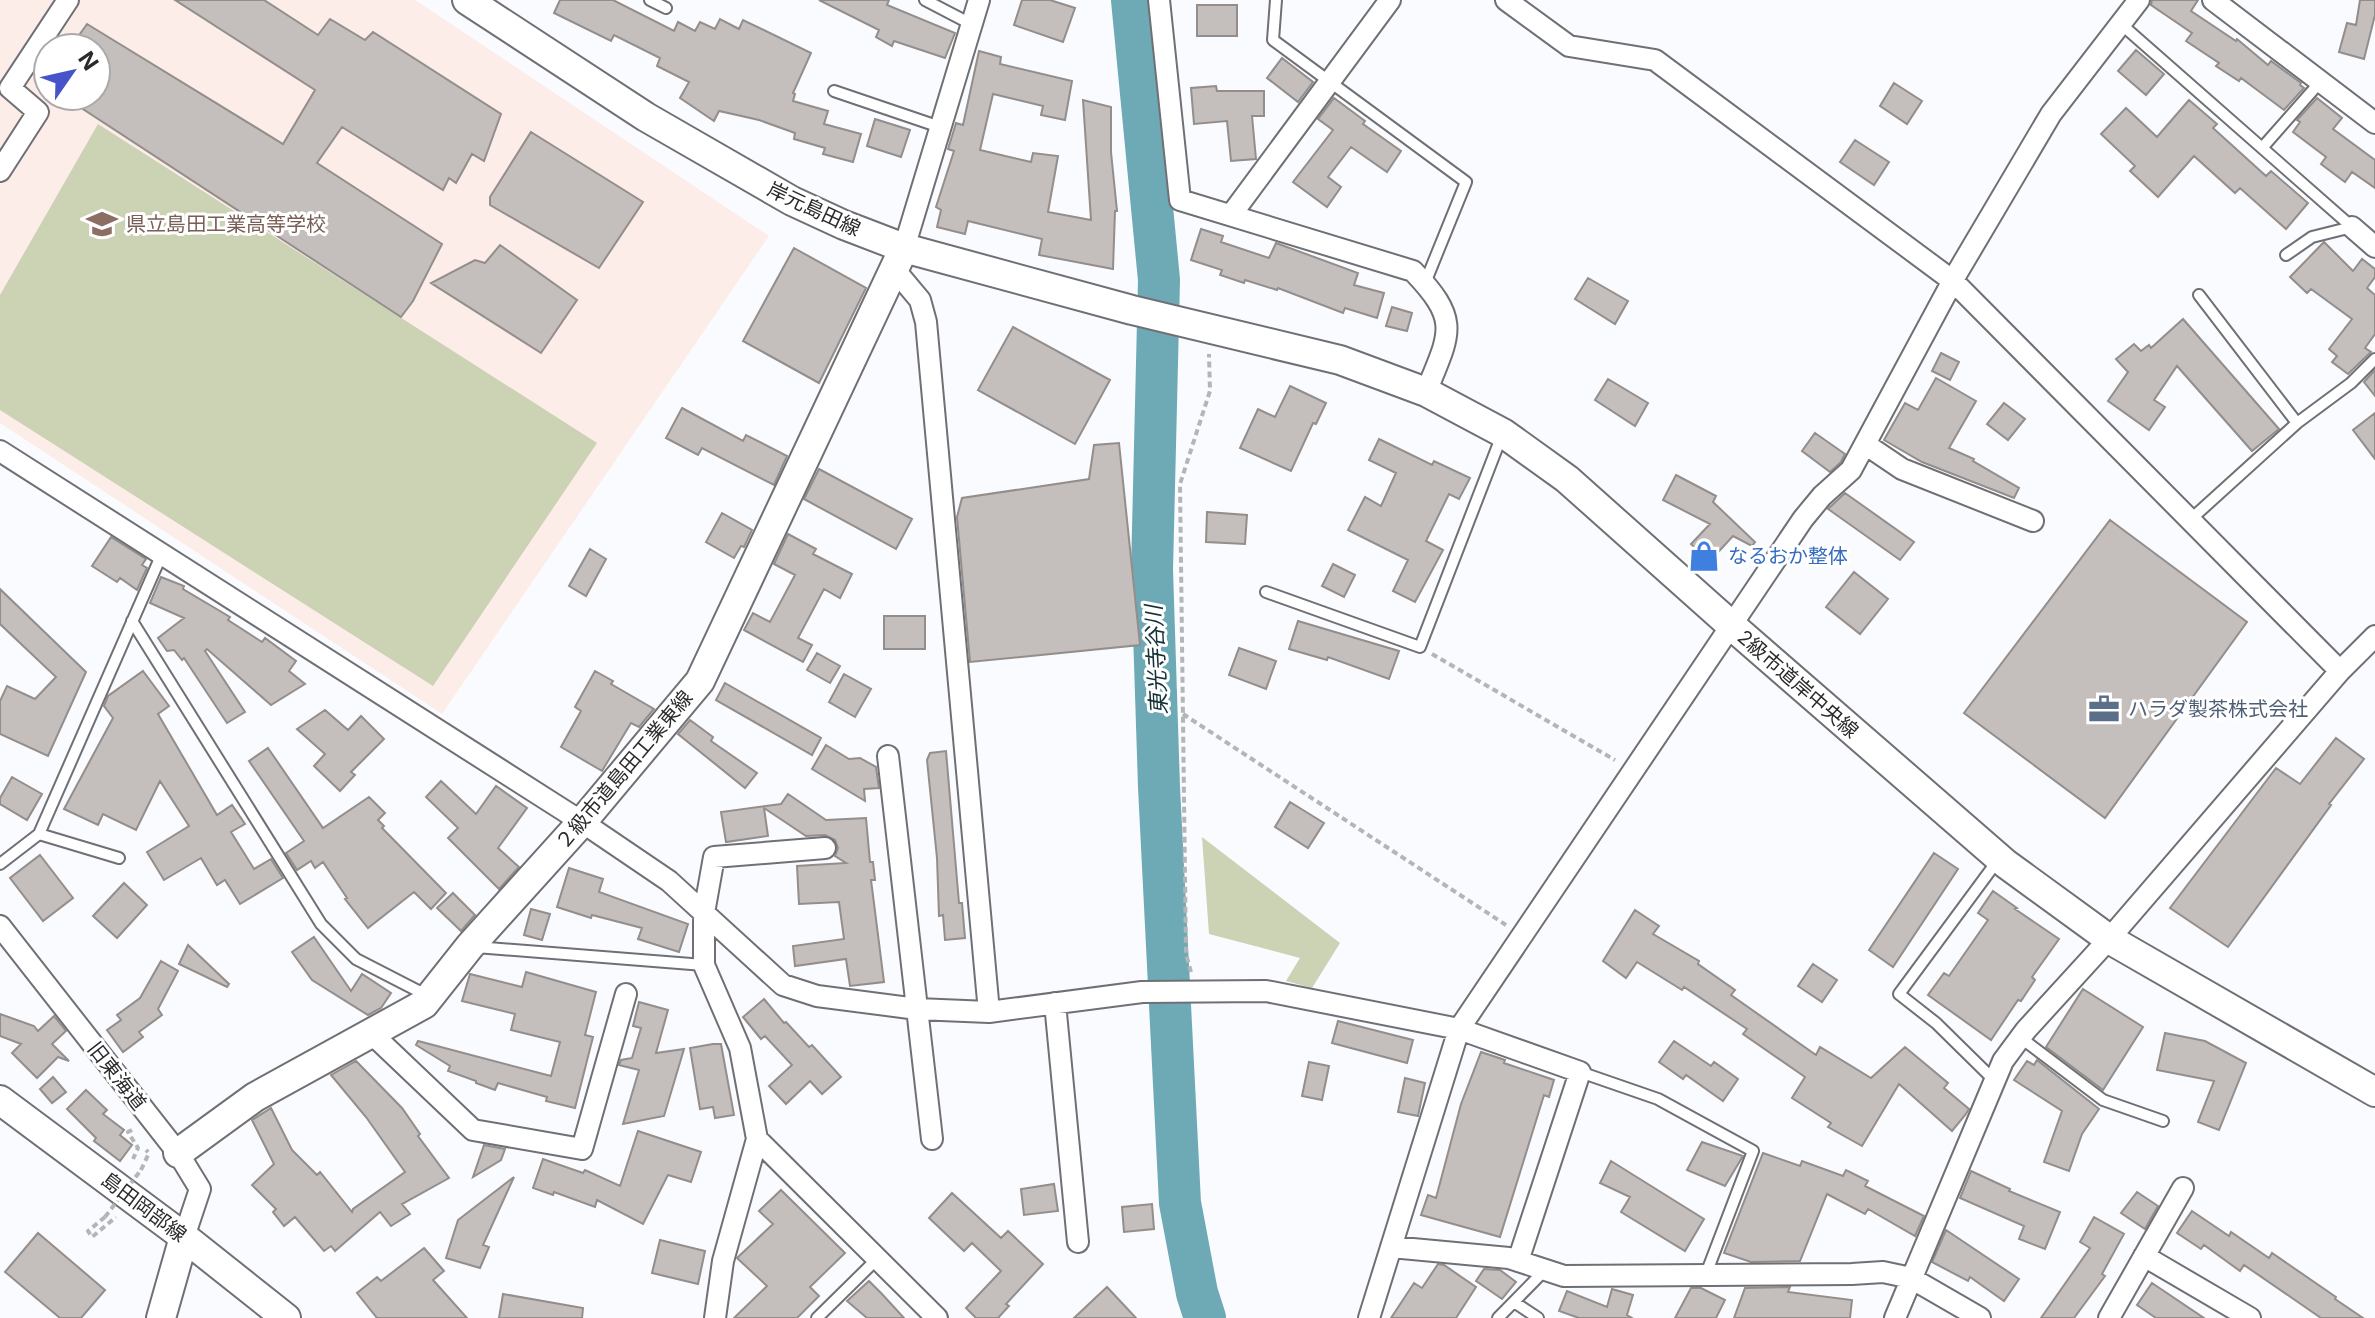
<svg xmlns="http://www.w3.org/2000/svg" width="2375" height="1318" viewBox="0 0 2375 1318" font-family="Inter,'Noto Sans JP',sans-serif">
<rect width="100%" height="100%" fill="#fafbfe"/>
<path fill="#fdede8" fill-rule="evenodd" d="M0,0h415l354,236 -327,478 -442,-291zM48,48h48v48h-48z"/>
<path fill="#ccd2b4" d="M98,124l499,319 -164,243 -433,-276v-115z
M1202,837l138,106 -28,45 -26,-7 14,-23 -91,-24z"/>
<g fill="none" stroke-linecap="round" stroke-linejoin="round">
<path stroke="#6eaab6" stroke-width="42" d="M1132,0l27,280 -7,290 7,217 21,416 17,90 8,25"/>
</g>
<path fill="#c4bebc" stroke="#938d8b" stroke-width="2" d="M175,0h89l54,35 12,-16 35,21 8,-8 128,82 -17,47 -12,-7 -16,29 -7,-5 -6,12 -101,-63 -25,36 125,81 -29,57 -12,16 -338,-221h33v-48h-26l17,-24 196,120 32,-54z
M560,0h53l61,31 4,-9 17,9 5,-9 15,7 5,-10 19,10 4,-9 68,33 -18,40 2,1 -2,7 35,10 -4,13 37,10 -8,28 -30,-8 2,-6 -31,-9 1,-6 -36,-13 -40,-9 -5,10 -34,-23 9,-16 -32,-16 3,-8 -46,-23 -3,6 -57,-28z
M819,0h70l-2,5 68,28 -10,25 -51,-17 -2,5 -16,-9 3,-7z
M1022,0h28l25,8 -12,34 -49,-17z
M2152,0h46l-7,11 45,30 1,-2 31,26 3,-4 30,22 -1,2 4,3 -20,22 -43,-32 -2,3 -23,-15 3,-3 -33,-22 6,-8 -41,-28z
M2360,0h15v15l-11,44 -25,-7 8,-29 9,2z
M1197,5h40v31h-40z
M2136,50l28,24 -18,21 -28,-24z
M979,51l22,6 -1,7 72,17 -7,39 -24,-5 2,-9 -50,-12 -13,56 51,12 2,-9 25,3 -10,56 43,8 -8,-120 28,7v45l6,59h-2l-2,58 -74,-14 3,-16 -74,-18 -3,13 -28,-7 4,-17 -5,-3 18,-56 -6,-2 8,-26 7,2z
M1282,58l31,24 -15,20 -31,-24z
M1894,83l28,18 -15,23 -27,-18z
M1216,86l1,5h47v25h-12l4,43 -25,2 -4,-40 -33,3 -3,-36z
M1334,98l31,23 -2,3 38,27 -14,21 -36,-25 -23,30 13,10 -14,20 -34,-25 40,-52 -15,-11z
M2317,98l25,20 -9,11 42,31v28l-23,-16 -7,10 -24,-18 5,-7 -33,-25 7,-10 -3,-2z
M2189,100l28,24 -4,4 53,48 5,-5 37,32 -22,26 -46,-41 -5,5 -41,-37 -36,41 -28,-26 5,-5 -34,-32 25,-26 31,29z
M875,119l35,11 -9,27 -34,-11z
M531,132l112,70 -44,66 -109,-63v-8z
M1855,140l34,22 -15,23 -34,-23z
M1201,229l22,7 -2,6 48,16 7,-15 82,30 -4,12 30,8 -7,25 -32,-10 -2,5 -65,-25 -1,2 -32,-10 -1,3 -24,-8 2,-5 -31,-10z
M2324,242l29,29 9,-12 13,10v8l-8,11 8,7v39l-10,14 6,4 -23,22 -16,-12 5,-6 -8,-7 23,-30 -41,-30 -4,4 -17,-16z
M500,245l77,55 -36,53 -110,-70 44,-23 10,3z
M794,248l72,40 -47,95 -76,-42z
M1588,278l40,23 -13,23 -40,-25z
M1392,307l20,6 -5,18 -21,-5z
M2183,319l96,110 -27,22 -75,-85 -23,34 11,7 -16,23 -41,-29 20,-29 -12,-13 18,-15 7,7 8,-6 2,3z
M1013,327l97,53 -35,64 -97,-54z
M1941,353l18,9 -9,18 -18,-9z
M2375,370v26l-11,-14z
M1936,378l40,23 -27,47 25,11 -1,2 46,27 -5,10 -92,-36 -38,-22 21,-37 13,7z
M1608,379l40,24 -13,23 -40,-26z
M1290,386l36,17 -10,21 -3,-1 -22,48 -51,-23 18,-39 17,8z
M2004,403l21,16 -17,21 -21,-16z
M682,408l61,33 3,-6 41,21 -13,29 -72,-37 -4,7 -32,-17z
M2375,413v46l-22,-29z
M1815,433l30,21 -4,8 -11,10 -28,-21z
M1379,439l53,26 2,-4 36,17 -11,21 -10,-5 -23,47 17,9 -28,52 -22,-11 15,-31 -60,-30 17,-33 16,9 15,-33 -27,-13z
M1119,443l21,202 -170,17 -13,-145 5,-19 127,-19 5,-34z
M819,469l93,50 -16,30 -92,-50z
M1676,475l40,21 -3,6 42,40 -3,4 -19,-10 -24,26 -18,-18 19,-20 -47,-24z
M1845,493l69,49 -14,18 -72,-51z
M1207,512l40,3 -2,29 -39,-2z
M722,513l30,17 -8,17 -3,-1 -7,12 -28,-16z
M2110,520l137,102 -142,196 -141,-105z
M788,534l28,15 -3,5 39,20 -12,24 -16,-9 -26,49 14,7 -9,17 -59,-32 9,-17 17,9 25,-47 -21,-11z
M111,537l35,22 -4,6 5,3 -10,22 -17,-12 -3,4 -25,-16z
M590,549l16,10 -20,37 -17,-10z
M1333,564l22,11 -11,22 -22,-11z
M1854,572l34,27 -28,35 -34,-27z
M161,577l23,9 -1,3 47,28 -2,3 34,22 3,-4 31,23 -7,10 16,13 -34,21 -64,-56 -2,2 40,61 -18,11 -43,-65 -2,2 -8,-10 -7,1 -9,-13 26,-20 -34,-15z
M0,589l86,83 -38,84 -48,-22v-33l7,-15 28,13 21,-22 -56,-53z
M884,616h41v33h-41z
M1298,621l101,30 -10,28 -61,-22 -1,3 -38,-11z
M1239,648l37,13 -10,28 -37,-14z
M817,653l23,13 -10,17 -23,-13z
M143,671l26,35 -11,8 59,101 15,-10 13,19 -14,8 23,37 17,-10 12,19 -43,26 -15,-24 -8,5 -16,-27 -37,22 -17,-28 42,-26 -29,-45 -24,49 -33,-16 -5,11 -34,-16 49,-91 -9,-12 4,-10z
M595,671l18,10 -2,3 43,25 -15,18 -8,-4 -29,48 -41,-24 20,-36 -6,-4z
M844,674l27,15 -16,28 -26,-15z
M725,683l96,55 -9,17 -96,-55z
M325,710l23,20 13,-14 23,23 -33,33 4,3 -15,16 -26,-25 11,-12 -28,-25z
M690,720l23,17 -2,4 46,32 -12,15 -67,-54z
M2336,738l28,21 -35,45 2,1 -103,142 -58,-39 106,-140 24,16z
M826,745l23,14 11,-1 16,9 3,21 -15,1 1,12 -53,-32z
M268,748l55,80 46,-31 16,16 -7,7 6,6 -2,2 64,65 -15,16 -17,-17 -46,36 -23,-29 2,-1 -24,-36 -8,6 -4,-7 -14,9 -11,-17 18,-12 -55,-80z
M946,751l13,152h3l3,35 -20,2 -2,-25 -4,1 -2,-58 -10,-98 3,-7z
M12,777l30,17 -15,26 -27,-16v-6z
M441,781l35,33 20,-28 31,22 -29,40 21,19 -20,22 -51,-51 10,-10 -32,-31z
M788,794l38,26 40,-2 4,44h3l2,18h-4l13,102 -34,4 -4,-27 -51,7 -2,-20 51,-7 -5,-37 -40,2 -2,-38 49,-3 -11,-7 3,-8 -3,-8 -10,-5 -19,1 -42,-28 4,28 -42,6 -5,-30 60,-8z
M1290,802l34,21 -16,25 -33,-21z
M1934,853l24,16 -65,98 -24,-17z
M40,855l33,43 -30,23 -33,-43z
M569,868l34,11 -4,13 89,32 -9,28 -41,-13 4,-11 -50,-13 -1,3 -34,-11z
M124,883l23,22 -30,33 -24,-22z
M1993,891l24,17 -2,1 44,30 -27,38 3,3 -14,21 -3,-1 -27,40 -63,-45 16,-22 5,3 39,-56 -10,-7z
M453,893l22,22 -14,16 -24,-23z
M531,909l19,5 -8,26 -18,-5z
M1635,910l24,16 -6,8 46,27 -1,3 37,26 -4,5 85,60 4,-8 51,31 34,-31 43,36 -4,5 25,21 -3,5 -14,17 -53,-47 -37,62 -34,-19 3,-4 -39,-25 13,-21 -62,-43 4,-5 -63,-42 -2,3 -45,-28 -11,16 -23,-17z
M314,937l37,54 11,-17 29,19 -10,15 -13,7 -56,-35 -20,-28z
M188,945l41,39 -2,3 -48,-23z
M161,961l17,10 -20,38 4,6 -23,17 4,5 -20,15 -16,-22 14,-10 -4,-5 23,-17z
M1813,964l24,16 -15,22 -24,-16z
M526,972l70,20 -11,43 8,2 -18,71 -29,-7 1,-4 -49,-14 -3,7 -19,-7v-2l-28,-10 2,-5 -34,-21 2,-4 133,35 9,-34 -49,-12 4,-16 -53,-13 8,-27 52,13z
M2083,989l60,38 -40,63 -57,-43z
M764,999l20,24 2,-1 23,25 3,-2 29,32 -19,17 -12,-13 -24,23 -17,-18 23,-21 -27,-29 -4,3 -18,-22z
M639,1002l29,8 -12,43 28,-4 -20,67 -41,8 16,-54 -20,-5 2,-5 11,-2 9,-30 -8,-2z
M0,1014l34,12 4,5 16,-15 12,15 -14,13 17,17 -11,-4 -21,21 -25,-25 9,-9 -21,-8z
M1338,1021l75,19 -6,23 -75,-20z
M2165,1033l40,8 41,22 -27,67 -21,-8 16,-41 -57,-11z
M1674,1041l37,25 3,-4 24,17 -15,22 -37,-26 -3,4 -24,-17z
M713,1044h8l13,71 -19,3 -2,-11 -13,2 -10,-61z
M1481,1052l24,8 -1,3 50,17 -5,17 -5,-2 -44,142 -79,-22 7,-20 8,3 25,-94z
M2037,1060l62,49 -17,25 -13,37 -25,-9 18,-51 -48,-31 13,-19 7,4z
M356,1061l46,47 18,26 -2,2 31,42 -47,26 8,10 -19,12 -11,-14 -45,39 -4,-5 -7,5 -29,-34 -11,9 -11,-14 3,-3 -24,-24 22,-21 -22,-44 19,-12 21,42 25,25 3,-3 32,40 1,-3 52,-37 -39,-55 -35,-42z
M1309,1062l20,4 -7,34 -20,-4z
M53,1077l13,15 -14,11 -12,-14z
M1405,1078l20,5 -7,33 -20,-4z
M86,1090l21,20 -4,4 21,16 -4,5 12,10 -12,16 -26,-20 2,-3 -29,-29z
M638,1131l63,21 -10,30 -23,-7 -25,49 -46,-24 -2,7 -41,-15 -1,3 -20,-7 10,-29 40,14 2,-3 35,16z
M1702,1142l41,14 -18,30 -38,-16z
M484,1145l21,4 -4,11 -28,17z
M1763,1153l37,13 2,-5 41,15 3,-6 22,11 -3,5 59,30 -9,20 -47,-27 -3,5 -38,-20 -27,67 -49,1 -27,-9z
M1611,1161l93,58 -19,32 -64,-39 9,-15 -30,-14z
M1971,1171l39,18 -1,2 51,21 -15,37 -26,-10 5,-13 -64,-28z
M514,1177l-31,68 6,2 -9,21 -34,-10 12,-38z
M1054,1184l4,27 -34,4 -3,-26z
M781,1190l64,63 -35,34 9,9 -22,22h-63l33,-32 -30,-28 36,-34 -14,-13z
M2137,1192l21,14 -13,23 -24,-16z
M952,1193l49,45 7,-7 35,33 -37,40 3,2 -11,12h-22l-10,-10 35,-37 -29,-28 -8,8 -35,-33z
M1152,1204l2,25 -30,3 -2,-25z
M2192,1211l37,25 2,-4 38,26 3,-5 64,44 -1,2 28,19h-42l-77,-53 -4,6 -36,-26 -3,4 -24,-16z
M2094,1217l30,17 -22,40 3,2 -31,42h-33l49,-70 -10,-6z
M1946,1230l73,49 -15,22 -34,-24 -2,4 -36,-19z
M38,1233l67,57 -24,28h-21l-55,-46z
M660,1240l45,11 -7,33 -46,-11z
M424,1248l20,23 -11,9 34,38h-90l-20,-25 20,-16 4,4z
M1438,1264l6,1 32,22 -20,31h-65l23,-35 8,5z
M1484,1269l16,1 16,12 -14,17 -26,-18z
M869,1281l13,13 22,24h-37l-20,-17z
M2152,1283l52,35h-48l-19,-13z
M1107,1287l29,31h-62z
M1790,1287l-2,5 64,8 -2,18h-116l11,-30z
M1691,1288h10l24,12 -9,18h-41z
M1612,1289l21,6 -6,20 5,3h-53l-20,-7 8,-20 40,16z
M503,1294l80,14 -1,10h-83z"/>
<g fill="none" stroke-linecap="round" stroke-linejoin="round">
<defs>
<path id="lane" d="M650,0l16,8
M925,0l46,24
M1276,0l-3,40 193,142 -41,101
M2121,24l231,203
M834,91l106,36
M2262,148l59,-67
M2286,255l26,-18 40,-10
M2199,295l98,128
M2190,520l107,-97 54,-40 24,-24
M1266,592l154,55 82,-212
M132,621l189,303 35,35 70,36
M39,834l80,24
M0,864l39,-30 122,-278
M476,947l228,18
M2021,1038l82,62 60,21
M1580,1072l78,27 95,52 -47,123
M1995,1081l-59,-58 -37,-29 99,-134
M1514,1302l24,16
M817,1318l61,-60
M1498,1318l47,-48"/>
<path id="street" d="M1159,0l21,200 233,71c48,50 37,62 13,121
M1506,0l63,46 86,14 298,221 387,390
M2213,0l162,123
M0,171l38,-59 -28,-24 58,-88
M1231,215l159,-215
M2352,227l23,20
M904,248l75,-248
M894,269l26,31 6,22 63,690
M1865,444l37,25 131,52
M0,451l582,371 87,59 114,104 34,11 100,13 72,3 153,-20 124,-1 193,38 121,43 -62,189
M888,756l44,383
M0,926l178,227 22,36 -16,48
M1055,1003l23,239
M371,1033l102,97 109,19 44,-155
M757,1139l180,179
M1391,1247l118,11 55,18 288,-2 31,-2 28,6 69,40
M2144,1256l106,62
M715,1318l8,-57 34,-122 -17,-91 -36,-83v-52l10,-56 111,-9
M1369,1318l90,-289 344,-510 19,-23 29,-26 106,-197 94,-159 88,-114
M1895,1318l108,-257 23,-31 83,-91 231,-268 35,-35
M2109,1318l74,-130"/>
<path id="secondary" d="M467,0l179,117 146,84 52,24 60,23 228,62 208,50 86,32 77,41 64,46 165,147 274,238 103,75 266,153
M0,1100l184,137 102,81
M178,1153l77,-56 169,-93 46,-58 112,-124 118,-141 204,-433
M161,1318l23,-81"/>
</defs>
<use href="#lane" stroke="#6f7075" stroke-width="14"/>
<use href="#street" stroke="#6f7075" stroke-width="24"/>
<use href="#secondary" stroke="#6f7075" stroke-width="32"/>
<path stroke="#b4b5b7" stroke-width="4" stroke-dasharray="6 4" stroke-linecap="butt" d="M1432,654l183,106
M1183,714l323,211
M1191,972l-5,-18 -6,-470 30,-93 -1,-37
M132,1130l-4,2 10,16 -5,11
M141,1170l8,-17 -3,-3
M105,1217l-17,14 4,6 24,-20"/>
<use href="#lane" stroke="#fff" stroke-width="10"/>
<use href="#street" stroke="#fff" stroke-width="20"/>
<use href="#secondary" stroke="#fff" stroke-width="28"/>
<path stroke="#b4b5b7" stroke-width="4" stroke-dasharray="6 4" stroke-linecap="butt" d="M105,1217l36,-47"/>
</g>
<defs>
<symbol id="school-bare" viewBox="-9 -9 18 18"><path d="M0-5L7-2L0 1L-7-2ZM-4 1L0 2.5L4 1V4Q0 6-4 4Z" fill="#8d6e63" stroke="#fff" stroke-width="2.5" paint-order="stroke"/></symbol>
<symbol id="shop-bare" viewBox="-9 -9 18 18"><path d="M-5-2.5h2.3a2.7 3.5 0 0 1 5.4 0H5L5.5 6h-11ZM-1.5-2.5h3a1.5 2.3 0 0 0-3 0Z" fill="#3f7fe0" stroke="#fff" stroke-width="2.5" paint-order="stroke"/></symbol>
<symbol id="office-bare" viewBox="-9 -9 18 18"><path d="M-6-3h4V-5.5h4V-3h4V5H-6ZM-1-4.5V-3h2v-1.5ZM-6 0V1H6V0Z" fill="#5c6f8a" stroke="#fff" stroke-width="2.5" paint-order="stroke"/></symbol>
</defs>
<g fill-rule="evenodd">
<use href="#school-bare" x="80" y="202" width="44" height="44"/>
<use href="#shop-bare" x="1682" y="534" width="44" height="44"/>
<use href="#office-bare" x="2082" y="687" width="44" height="44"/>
</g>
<g text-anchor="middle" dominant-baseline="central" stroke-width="6" stroke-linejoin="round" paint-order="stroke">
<g font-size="20" fill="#2b2b2d" stroke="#fff">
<text transform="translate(814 209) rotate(25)">岸元島田線</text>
<text transform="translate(1798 684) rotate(41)">2級市道岸中央線</text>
<text transform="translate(624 770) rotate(-50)">２級市道島田工業東線</text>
<text transform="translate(117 1076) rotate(52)">旧東海道</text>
<text transform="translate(144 1207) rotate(37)">島田岡部線</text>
</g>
<g font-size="20" fill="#785e54" stroke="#fff" text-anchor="start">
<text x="126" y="224">県立島田工業高等学校</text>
</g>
<g font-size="20" fill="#366cbe" stroke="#fff" text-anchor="start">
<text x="1728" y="556">なるおか整体</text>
</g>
<g font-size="20" fill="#4e5e75" stroke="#fff" text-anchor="start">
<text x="2128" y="709">ハラダ製茶株式会社</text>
</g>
<g font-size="22" font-style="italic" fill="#133137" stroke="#fff">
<text transform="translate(1156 660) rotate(-93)">東光寺谷川</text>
</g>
</g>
<g transform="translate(72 72) rotate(56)"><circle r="38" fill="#ffffff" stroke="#aaaaab" stroke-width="2"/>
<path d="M0-6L14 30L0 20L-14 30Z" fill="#4754c9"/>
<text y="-12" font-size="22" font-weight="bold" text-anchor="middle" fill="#2b2b2d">N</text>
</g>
</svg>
